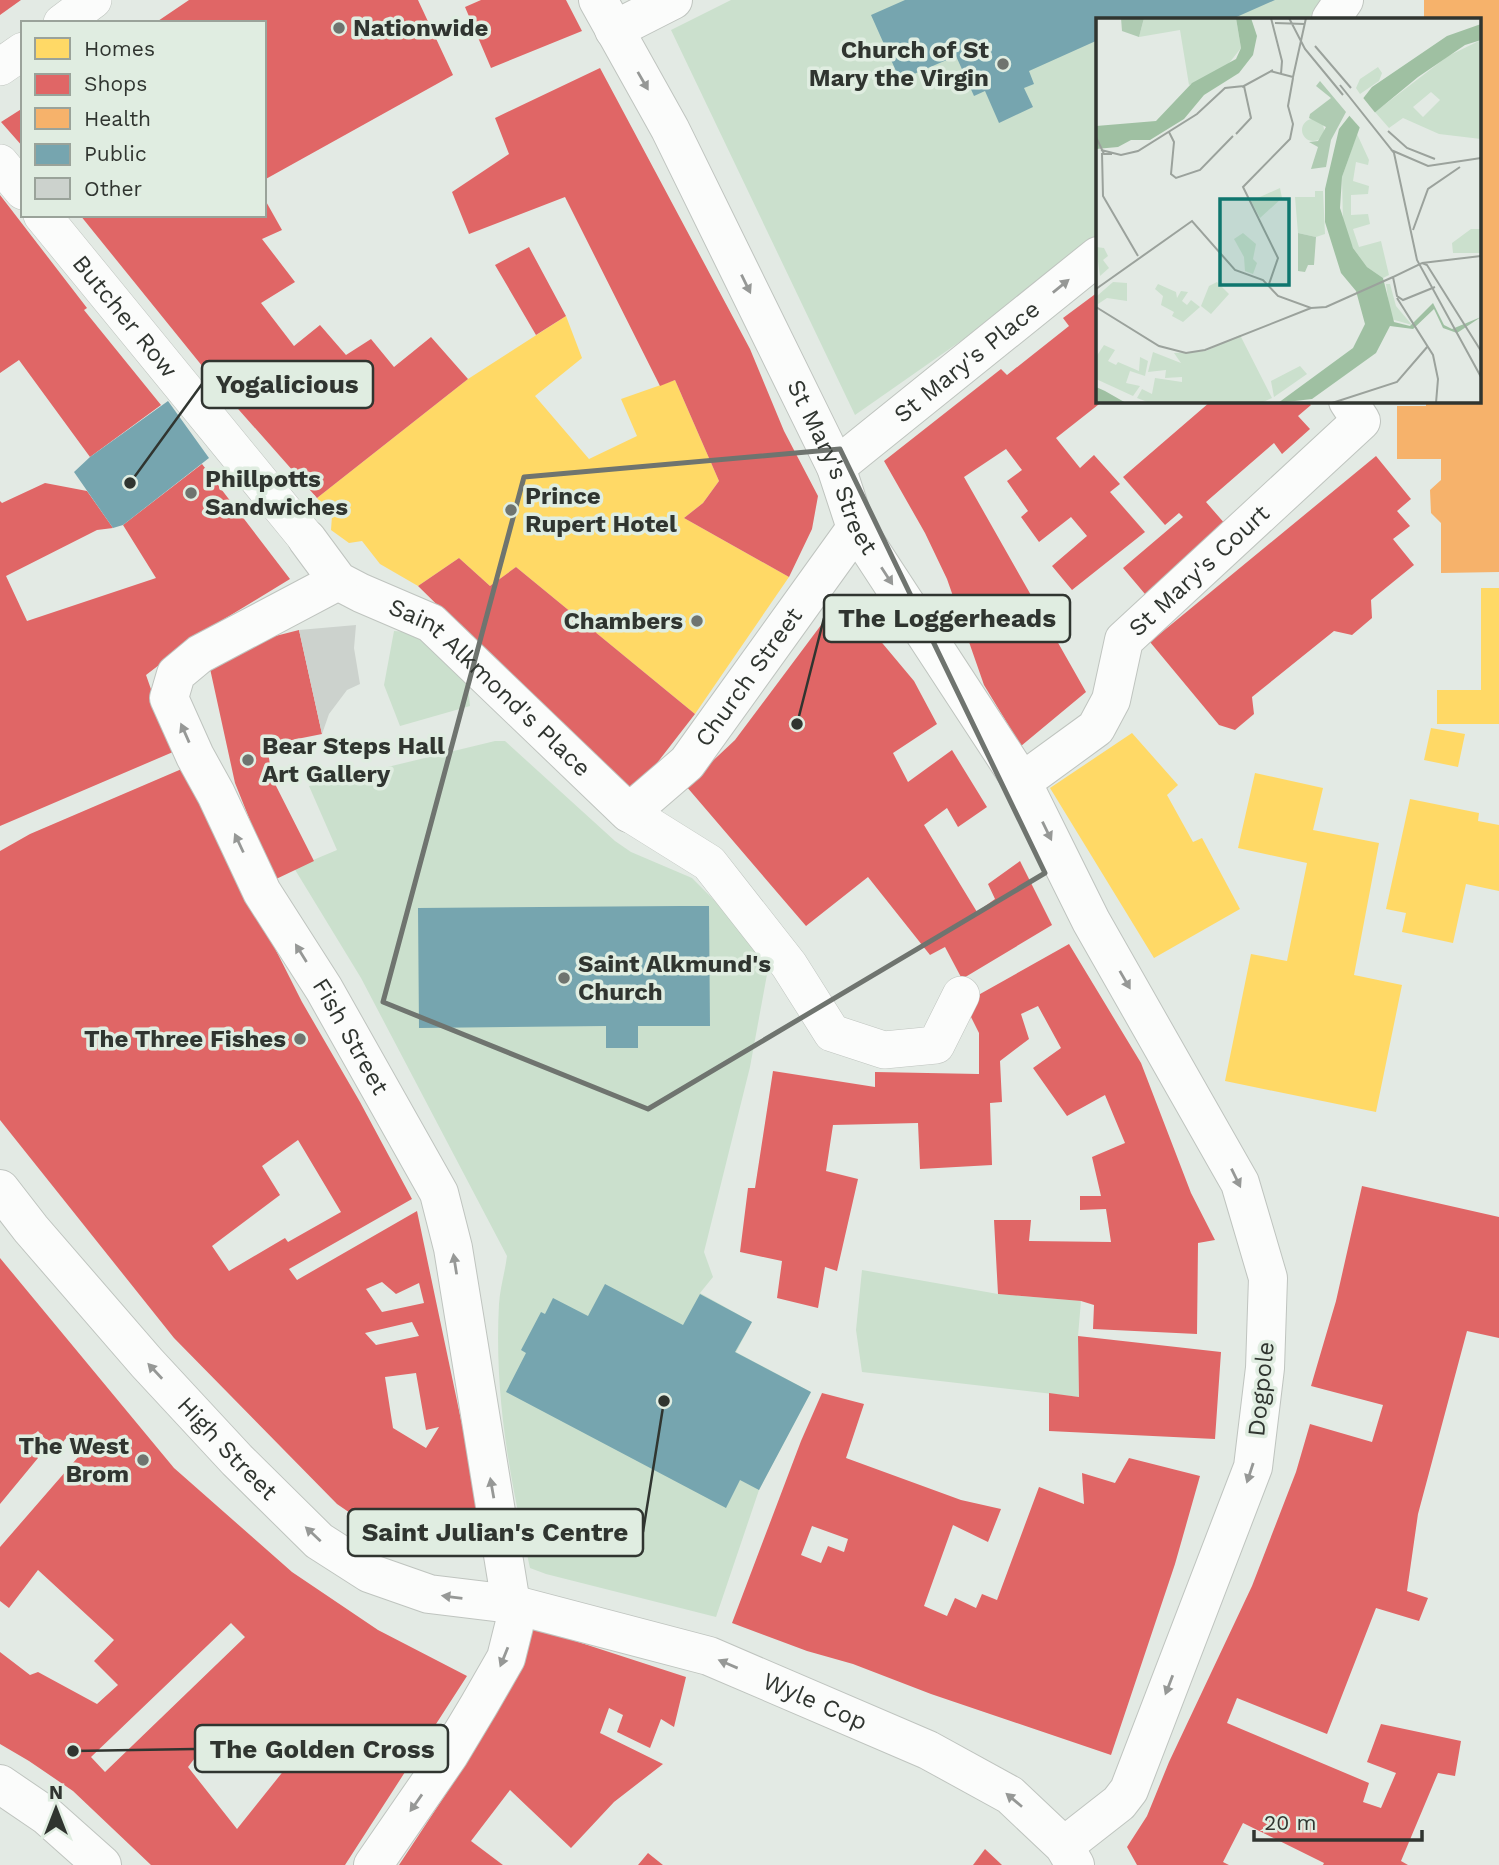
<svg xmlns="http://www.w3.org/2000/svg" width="1499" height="1865" viewBox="0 0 1499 1865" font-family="'Work Sans',sans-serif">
<rect width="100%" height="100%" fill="#e3eae4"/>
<path fill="#cbe0cd" d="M731,0h592l-15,19h-210v226l-243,170 -184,-385z
M394,631l28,2 45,44 3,29 -70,20 -16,-41z
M495,741h10l110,100 16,11 61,26 54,54 22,37 -18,98 -46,185 9,25 -13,16 52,29 -16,30 75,40 -52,98 -43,127 -170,-43 -16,-6c-20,-90 -36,-171 -31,-264 1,-16 6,-32 8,-48l-146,-278 -67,-110 43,-18 -28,-64z
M862,1270l136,24 83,7 -3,35 1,61 -217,-25 -6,-42z"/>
<path fill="#ffd966" d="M566,316l16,42 -47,38 54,63 48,-23 -16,-37 54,-19 44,101 -16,22 -19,15 105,59 -94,137 -179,-147 -26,19 -31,-28 -41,28 -38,-22 -18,-23 -13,2 -18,-13 1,-14 -15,-18 151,-119z
M1481,588h18v136h-62v-34h44z
M1431,728l34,6 -7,33 -34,-7z
M1132,733l46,52 -11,10 26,47 9,-4 38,71 -86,49 -104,-170z
M1255,773l68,15 -10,42 66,13 -25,132 48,10 -26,127 -151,-31 26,-127 36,7 20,-98 -69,-15z
M1410,799l69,14 -1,8 21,4v66l-33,-7 -13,59 -51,-11 4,-19 -20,-4z"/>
<path fill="#e06666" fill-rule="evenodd" d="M0,0h21l-21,15z
M189,0h229l35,75 -189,105v-157h-109z
M481,0h85l16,31 -91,37 -26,-61z
M600,68l150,281 34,82 34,65 -6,33 -23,48 -105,-59 19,-15 16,-22 -44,-101 -15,6 -95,-189 -96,37 -17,-42 57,-38 -14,-36z
M23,108v39l-22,-25z
M0,195l87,113 -3,2 77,95 -71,52 -71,-97 -19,13z
M264,198l18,32 -20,9 33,43 -34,21 33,43 26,-21 26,30 25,-16 23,28 37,-30 37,42 -151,119 -93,-105 -144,-178h184z
M529,247l37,69 -30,19 -41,-70z
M1098,292v109h5l-47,37 24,30 14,-13 26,29 -10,8 35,40 -73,58 -20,-24 35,-30 -16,-19 -32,25 -18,-25 7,-6 -21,-30 15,-11 -16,-21 -42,28 122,215 -65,54 -37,-61 -37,-106 -22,-46 -41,-72 117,-92 6,6 62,-49 -6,-8z
M1209,401h98l4,4 -13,11 12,13 -28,25 -8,-11 -68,59 20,23 -81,69 -22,-26 60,-51 -4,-4 -14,12 -42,-48 87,-75z
M1376,456l35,43 -14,12 13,15 -17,13 21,26 -43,35 1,18 -20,17 -18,-4 -82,66 2,17 -19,16 -16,-5 -69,-83z
M202,464l88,115 -92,56 -52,40 27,77 -173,74v-325l2,2 43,-20 42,8 26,37 -16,2 -91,46 21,45 129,-43 -33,-53z
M459,558l31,28 26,-19 179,147 -38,49 -22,36 -217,-213z
M836,605l42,33 36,43 23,43 -44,29 15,29 44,-32 35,57 -29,20 -11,-19 -23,17 53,87 18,-13 -7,-15 32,-23 32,64 -90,54 -17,-32 -15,8 -62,-78 -62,49 -120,-140 49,-46z
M299,630l23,104 -55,11 5,33 42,83 -40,19 -39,-97 -26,-119 43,-22z
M184,768l118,234 58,100 52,97 -123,70 8,11 120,-69 55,261 6,49 -9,22 -28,10 -38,-11 -31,-14 -35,-24 -163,-166 -174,-218v-269l30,-17zM298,1140l43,72 -53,30 -3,-4 -56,33 -17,-25 68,-51 -18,-29zM382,1282l14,12 23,-11 5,20 -42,9 -16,-23zM412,1322l7,14 -43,9 -11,-12zM416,1373l10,57 13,-3 -13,21 -33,-20 -8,-51z
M1069,944l72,119 50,130 24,47 -17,3 -1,91 -104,-5 1,-24 -13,-4 -83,-7 -4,-74h37l-2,21 82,1 -5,-33 -26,1v-14h21l-9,-39 33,-14 -20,-48 -38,21 -34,-48 28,-20 -23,-42 -17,8 8,25 -29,22 2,41 -12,1 2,62 -72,4 -2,-46 -85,2 -7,46 32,8 -21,92 -12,-4 -7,41 -41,-10 5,-37 -42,-9 8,-64h7l18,-117 102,16v-15l104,2v-41l-15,-30z
M1362,1186l137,31v121l-32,-7 -49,183 -11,77 21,7 -9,23 -43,-13 -49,126 -90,-36 -10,25 142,60 -6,19 18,6 15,-35 -29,-11 14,-38 80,17 -6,35 -17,-3 -37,88 7,4h-85l1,-2 -81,-40 -20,39 6,3h-92l-10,-18 20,-31 22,-54 83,-176 44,-114 14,-48 62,18 11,-37 -72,-19 25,-85z
M0,1258l174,210 118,104 86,58 89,46 -122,189h-194l-78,-74 -44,-30 -29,-17v-92l30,23 8,-3 59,32 21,-19 -24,-24 20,-21 -76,-70 -29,38 -9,-7v-54l86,-99 -7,-11 -9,-4 -14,18 -18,-20 -13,11 13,16 -38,46zM231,1623l14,14 -140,135 -14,-15zM247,1743l38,26 -48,60 -49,-62 10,-13 31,19z
M1078,1336l143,16 -6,87 -166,-8v-38l30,4z
M822,1393l42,11 -18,54 115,42 40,9 -13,33 -35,-17 -29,81 23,10 8,-18 21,10 6,-14 15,6 42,-113 45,17 -2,-31 33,10 14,-25 71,18 -25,88 -64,191 -180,-61 -78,-30 -46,-13 -75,-28 69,-182zM812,1526l36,13 -4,13 -16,-6 -7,17 -20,-8z
M529,1626l157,51 -12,50 -13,-8 -11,29 -33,-16 6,-17 -14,-7 -9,25 63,31 -49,38 -43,46 -61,-58 -39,51 32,24h-104l70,-106 37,-66z
M985,1849l17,16h-29z
M648,1853l15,12h-25z"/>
<path fill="#f6b26b" d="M1424,0h75v572l-58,1v-50l-10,-10 -1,-23 11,-10v-21h-44v-53h29v-5h54v-382h-56z"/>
<path fill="#76a5af" d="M905,0h370l-43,19h-134v21l-69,31 5,13 -10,4 9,19 -34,16 -14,-32 -11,5 -18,-40 -56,24 -29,-65z
M168,401l41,57 -86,67 -10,3 -39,-56 16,-15z
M680,906h29l1,120h-72v22h-32v-22l-187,2 -1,-120z
M605,1284l78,41 17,-31 52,28 -17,30 76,40 -52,98 -19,-10 -14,28 -220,-116 20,-39 -5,-3 20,-38 4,2 8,-16 35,18z"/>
<path fill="#ccd2cd" d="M356,625l-2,23 6,36 -13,6 -18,24 -7,20 -23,-104z"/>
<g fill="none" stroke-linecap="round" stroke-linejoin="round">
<defs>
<g id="pedestrian">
<path d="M62,23l31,-23"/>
<path d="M0,67l23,-16"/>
<path d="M0,163l23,28"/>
<path id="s1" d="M42,215l265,324"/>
<path d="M629,813l80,50 80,102 43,68 52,17 52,-5 25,-50"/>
</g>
<g id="minor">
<path d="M1331,19l13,-19"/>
<path d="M614,30l59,-30"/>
<path id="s2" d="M836,467l262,-211"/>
<path id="s3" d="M307,539l31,42 23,12 70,30 198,190 58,-50 169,-235"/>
<path id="s4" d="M338,581l-138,73 -24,20 -7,24 26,58 21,38 46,98 62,97 115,204 14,55 58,356"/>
<path id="s5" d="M1022,782l74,-54 15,-28 13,-60 237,-219 -13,-20"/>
<path d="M0,1784l47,32 55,49"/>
<path d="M373,1865l76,-110 30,-50 27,-47 13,-52"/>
</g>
<g id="tertiary">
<path id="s6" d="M598,0l72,129 166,338 20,61 166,254 69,139 149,262 28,95 -3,90 -12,99 -124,323 -10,13 -55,43"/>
<path id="s7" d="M0,1189l31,40 116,134 90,97 82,81 50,32 60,21 82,10 198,52 219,94 82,45 54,51 11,19"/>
</g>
</defs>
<use href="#pedestrian" stroke="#bfc4bf" stroke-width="38"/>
<use href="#minor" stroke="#bfc4bf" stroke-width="40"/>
<use href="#tertiary" stroke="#bfc4bf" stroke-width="40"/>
<use href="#pedestrian" stroke="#fbfcfb" stroke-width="37"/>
<use href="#minor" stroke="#fbfcfb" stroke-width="38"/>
<use href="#tertiary" stroke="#fbfcfb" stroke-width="38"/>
</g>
<defs><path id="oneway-solid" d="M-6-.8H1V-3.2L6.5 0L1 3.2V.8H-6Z" transform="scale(1.75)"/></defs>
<g fill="#969896">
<use href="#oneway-solid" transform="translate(643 81) rotate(60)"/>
<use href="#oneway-solid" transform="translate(746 284) rotate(64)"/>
<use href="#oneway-solid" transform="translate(1061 286) rotate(-39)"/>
<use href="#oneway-solid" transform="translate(887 576) rotate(57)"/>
<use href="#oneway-solid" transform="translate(185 733) rotate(-114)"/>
<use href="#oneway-solid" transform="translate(1047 831) rotate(64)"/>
<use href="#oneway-solid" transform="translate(239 843) rotate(-115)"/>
<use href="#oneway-solid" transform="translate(301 953) rotate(-122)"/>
<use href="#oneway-solid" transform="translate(1125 980) rotate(60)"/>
<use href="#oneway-solid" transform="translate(1236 1178) rotate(64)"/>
<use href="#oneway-solid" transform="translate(455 1264) rotate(-99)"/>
<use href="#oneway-solid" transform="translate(155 1371) rotate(-133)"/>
<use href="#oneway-solid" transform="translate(1250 1473) rotate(108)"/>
<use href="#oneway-solid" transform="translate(492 1488) rotate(-100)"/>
<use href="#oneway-solid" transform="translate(313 1534) rotate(-137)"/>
<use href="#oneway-solid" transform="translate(452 1597) rotate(-173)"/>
<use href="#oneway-solid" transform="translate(504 1657) rotate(112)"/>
<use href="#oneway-solid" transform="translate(728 1664) rotate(-157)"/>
<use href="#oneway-solid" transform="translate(1169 1685) rotate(111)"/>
<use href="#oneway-solid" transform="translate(1014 1800) rotate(-140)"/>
<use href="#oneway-solid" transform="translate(416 1803) rotate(125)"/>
</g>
<path fill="none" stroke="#6f746f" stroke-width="5" stroke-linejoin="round" d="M840,449l205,424 -397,236 -265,-107 141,-525z"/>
<g fill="#6f746f" stroke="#e0ede1" stroke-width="2.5">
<circle cx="339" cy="28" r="7"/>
<circle cx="1003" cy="64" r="7"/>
<circle cx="191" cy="493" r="7"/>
<circle cx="511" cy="510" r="7"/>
<circle cx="697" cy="621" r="7"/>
<circle cx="248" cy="760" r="7"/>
<circle cx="564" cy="978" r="7"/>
<circle cx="300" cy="1039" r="7"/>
<circle cx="143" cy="1460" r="7"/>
</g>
<g text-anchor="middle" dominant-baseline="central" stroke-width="7" stroke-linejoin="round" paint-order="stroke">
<g font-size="24" font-weight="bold" fill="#303530" stroke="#e0ede1" text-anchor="start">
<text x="353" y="28">Nationwide</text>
<text x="989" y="50" text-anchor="end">Church of St<tspan x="989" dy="28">Mary the Virgin</tspan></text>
<text x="205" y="479">Phillpotts<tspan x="205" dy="28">Sandwiches</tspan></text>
<text x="525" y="496">Prince<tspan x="525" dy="28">Rupert Hotel</tspan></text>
<text x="683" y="621" text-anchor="end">Chambers</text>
<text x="262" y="746">Bear Steps Hall<tspan x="262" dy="28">Art Gallery</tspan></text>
<text x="578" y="964">Saint Alkmund's<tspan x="578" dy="28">Church</tspan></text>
<text x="286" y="1039" text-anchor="end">The Three Fishes</text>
<text x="129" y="1446" text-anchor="end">The West<tspan x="129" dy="28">Brom</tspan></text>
</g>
<g font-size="24" fill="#303530" stroke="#e0ede1">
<text stroke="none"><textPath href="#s1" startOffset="131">Butcher Row</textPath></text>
<text stroke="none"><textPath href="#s2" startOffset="168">St Mary's Place</textPath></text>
<text stroke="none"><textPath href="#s6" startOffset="523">St Mary's Street</textPath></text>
<text stroke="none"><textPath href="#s5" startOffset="287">St Mary's Court</textPath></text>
<text stroke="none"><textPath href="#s3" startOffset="611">Church Street</textPath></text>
<text stroke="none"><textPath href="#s3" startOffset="240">Saint Alkmond's Place</textPath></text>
<text stroke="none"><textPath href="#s4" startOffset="597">Fish Street</textPath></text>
<text transform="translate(1261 1389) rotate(-84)">Dogpole</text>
<text stroke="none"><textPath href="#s7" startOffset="345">High Street</textPath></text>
<text stroke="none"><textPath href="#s7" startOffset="1001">Wyle Cop</textPath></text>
</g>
</g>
<g transform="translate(1096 18)">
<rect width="385" height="385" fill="#e3eae4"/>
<path d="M48,0h92l5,30 -15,19 -37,18 -9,-55 -41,7zM385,22v99l-42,-5 -36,-16 -14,10 -14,-16 73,-56zM335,74l9,8 -17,17 -10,-10zM282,49l4,6 -3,8 -19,13 -4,-6 4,-9zM206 112a11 11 0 1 1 22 0a11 11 0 1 1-22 0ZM261,116l12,26 -1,5 -12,-3 -3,19 16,5 -1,8 -17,1v20l17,-1 2,10 -17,5 6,18 22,-6 8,34 -6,3 -16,-11 -14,-19 -10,-24 -1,-47zM184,170l2,10 -22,20 -9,-17zM219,173h8l2,43 -9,3 -18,-4 -3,-36h20zM375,211h10v24h-28l-1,-10zM147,215l13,11 -3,15 4,4 -4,11 -8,-3 -1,-14 -10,-18zM0,229l8,1 4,8 -5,4 6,8 -9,8zM17,264l14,1v18l-20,-3 -9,6 -1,-8zM121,264l12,12 -18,20 -10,-8 8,-20zM62,266l18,8 1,6 4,-7 7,1 -6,9 5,4 4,-5 9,7 -17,15 -11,-6 2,-4 -13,-7 2,-9 -8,-7zM290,266h4l6,22 16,19 -21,-6zM144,317l32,63 -11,5h-111l-13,-5 5,-9 10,5 3,-16 27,4v-5l-17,1 1,-8 -18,2 5,-20 28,11 -7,-10 32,-2zM8,327l11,5 -7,11 8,4 2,-3 21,9 1,-14 8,4 -3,15 -15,-5 -4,12 14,3 -7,10 -37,-17v-22zM204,348l7,8 -33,23 -3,-16z" fill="#cbe0cd" fill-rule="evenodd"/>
<path d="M25,0h23l-5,19 -17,-6zM224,63l26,31 -15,28 -5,27 -15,2 7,-22 -9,-5 9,-1 8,-14 -17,-9 1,-4 21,-16 -15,-12zM202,215l18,4 -2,28h-6l-3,7 -7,-1z" fill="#afcbb2"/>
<path d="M140,0h15l6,18 -4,19 -14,18 -35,22 -20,24 -34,21h-19l-13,7 -22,2v-23l60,-5 36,-38 44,-24 5,-11zM385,6v16l-16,5 -47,32 -57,47 -19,53 -2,31 13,40 14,19 16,11 11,44 16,4 23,-23 11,22 8,4 29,-12 -24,16 -14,-5 -9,-19 -21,20 -23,-3 -14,27 -64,46 -34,4 75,-55 12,-24 -9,-33 -15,-18 -16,-51v-33l14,-60 33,-42 75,-51zM0,369l9,4 21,12h-30z" fill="#9fc0a2"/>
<path d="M264,76l17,21 -15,15 -16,-18z" fill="#e3eae4"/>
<path fill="none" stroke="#9ba29c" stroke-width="2" d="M175,0l11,43 -1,13M193,0l16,31 38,46M179,5l29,1M219,28l36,42M174,53l23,6 13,-59M244,67l54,68 23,107 64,117M146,69l31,-17M292,113l19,17 28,11M73,114l5,10 -3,32 5,4 24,-8 33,-34M140,116l15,-16 -7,-32M0,119l8,17h8M5,132l20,5 17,-4 59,-37 28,-26 19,-2M295,132l37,16 53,-8M6,135l1,43 35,60M317,212l15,-41 32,-22M326,245l59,-7M173,266l9,-26 -35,-71 47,-48 3,-15 -5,-18 5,-28M339,269l-32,13 -6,-4 -4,-19 29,-14 5,2 54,86M0,271l96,-68 43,49 28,10 15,16 33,12 15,-1 67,-30M301,280l36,57 5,24 -2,24M0,289l63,39 27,7 19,-3 106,-42M236,385l65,-21 31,-36"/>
<path fill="#0f766e" fill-opacity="0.15" stroke="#0f766e" stroke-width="3.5" d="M124,181h69v86h-69z"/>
<rect width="385" height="385" fill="none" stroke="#303530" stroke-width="3.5"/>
</g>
<path fill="none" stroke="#303530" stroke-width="2.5" d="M130 483L202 384M797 724L824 618M664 1401L643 1532M73 1751L195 1749"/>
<g fill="#303530" stroke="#e0ede1" stroke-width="2.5">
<circle cx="130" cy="483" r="7"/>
<circle cx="797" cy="724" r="7"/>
<circle cx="664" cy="1401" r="7"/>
<circle cx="73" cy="1751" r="7"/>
</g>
<g fill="#e0ede1" stroke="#303530" stroke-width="2.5">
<rect x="202" y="361" width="171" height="47" rx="7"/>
<rect x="824" y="595" width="246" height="47" rx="7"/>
<rect x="348" y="1509" width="295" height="47" rx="7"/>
<rect x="195" y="1725" width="253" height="47" rx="7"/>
</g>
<g font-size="26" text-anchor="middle" font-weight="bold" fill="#303530">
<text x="287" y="393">Yogalicious</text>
<text x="947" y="627">The Loggerheads</text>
<text x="495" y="1541">Saint Julian's Centre</text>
<text x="322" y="1758">The Golden Cross</text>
</g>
<rect x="21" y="21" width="245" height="196" fill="#e0ede1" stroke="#9aa39a" stroke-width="2"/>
<rect x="35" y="38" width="35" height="21" fill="#ffd966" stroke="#9aa39a" stroke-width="2"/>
<text x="84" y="56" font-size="21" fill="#303530">Homes</text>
<rect x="35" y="74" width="35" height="21" fill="#e06666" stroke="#9aa39a" stroke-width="2"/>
<text x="84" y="91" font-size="21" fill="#303530">Shops</text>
<rect x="35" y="108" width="35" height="21" fill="#f6b26b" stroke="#9aa39a" stroke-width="2"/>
<text x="84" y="126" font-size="21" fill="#303530">Health</text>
<rect x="35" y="144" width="35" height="21" fill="#76a5af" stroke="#9aa39a" stroke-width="2"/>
<text x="84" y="161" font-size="21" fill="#303530">Public</text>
<rect x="35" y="178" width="35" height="21" fill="#ccd2cd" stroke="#9aa39a" stroke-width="2"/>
<text x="84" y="196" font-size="21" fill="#303530">Other</text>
<g transform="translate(56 1809)" stroke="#e0ede1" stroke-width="5" paint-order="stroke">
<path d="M0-5L12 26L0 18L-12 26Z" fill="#303530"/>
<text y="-10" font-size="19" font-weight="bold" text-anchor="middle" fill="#303530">N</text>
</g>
<path d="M1254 1830v10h168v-10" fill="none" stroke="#303530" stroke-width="3.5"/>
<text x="1264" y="1830" font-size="21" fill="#303530" stroke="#e0ede1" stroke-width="5" paint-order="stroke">20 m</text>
</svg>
